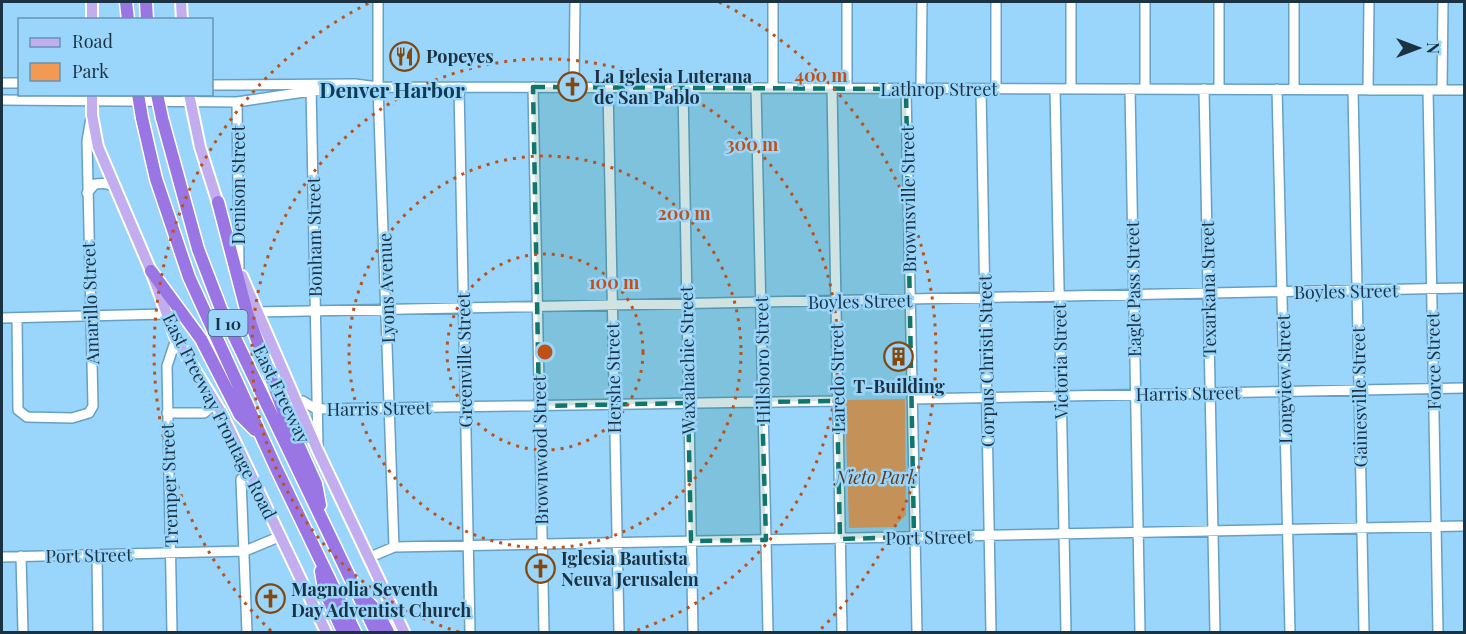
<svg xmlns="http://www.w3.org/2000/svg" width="1466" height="634" viewBox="0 0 1466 634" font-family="'Playfair Display',serif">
<rect width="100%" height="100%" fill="#9ad5fb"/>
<path fill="#f29954" d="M905,399l1,116 -12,12 -45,1 -4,-128z"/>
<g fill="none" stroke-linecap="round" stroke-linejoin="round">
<defs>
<path id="minor" d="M378,2v85l16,460
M773,2v86
M847,2v86
M996,2v87
M1071,2v87
M1219,2v87
M1294,2v87
M2,83h18
M212,85l143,-1 23,3 1086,3
M311,86l7,361
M574,86l1,-84
M459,87l11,545
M533,87l11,545
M608,88l11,544
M683,88l10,544
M756,88l12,544
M832,88l10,544
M906,89l11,543
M921,89l1,-87
M981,89l10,543
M1055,89l11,543
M1130,89l10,543
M1145,89v-87
M1204,89l11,543
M1277,89l13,543
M1353,90l11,542
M1368,90l1,-88
M1428,90l10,542
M1442,90l1,-88
M2,100l235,2 74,-11 53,-2
M237,102l2,165
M87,193l8,-9c8,-1 14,-1 21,4
M256,312l1208,-24
M2,318l164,-4
M17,318l1,92 9,7 45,1 17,-5 4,-7 -6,-265 4,-23
M912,399l552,-11
M303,401l13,8 521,-8
M167,413h37l12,-10
M241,479l6,153
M97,555l1,77
M21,556l2,76
M2,557l243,-6 36,-15
M368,558l26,-11 1070,-21
M172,632l-5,-266 9,-27"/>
<path id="major" d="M92,2v18
M181,2l1,18
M92,94v21l6,32 53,124 25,68 45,73 105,220
M189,94l11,53 20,63
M242,276l76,175 86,181"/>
<path id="highway" d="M126,2l2,18
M146,2l1,18
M142,118l14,61 33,98 87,191 79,164
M162,118l36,131 23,60 155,323
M218,202l29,111 37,100 32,71 4,21
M151,271l50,68 39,76 15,15
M321,571l3,18 19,43
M363,597l14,14 11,21"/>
</defs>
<use href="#minor" stroke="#66a0c3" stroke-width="12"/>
<use href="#major" stroke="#fff" stroke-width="14"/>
<use href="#highway" stroke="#fff" stroke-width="15"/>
<use href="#minor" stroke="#fff" stroke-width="9"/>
<use href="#major" stroke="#c2adef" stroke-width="10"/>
<use href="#highway" stroke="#9a76e5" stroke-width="12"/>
<defs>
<path id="highway-bridge" d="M138,94l4,24
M157,94l5,24"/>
</defs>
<use href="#highway-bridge" stroke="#fff" stroke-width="15" stroke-linecap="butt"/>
<use href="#highway-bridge" stroke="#9a76e5" stroke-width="12"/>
</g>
<path fill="#0f766e" fill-opacity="0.2" stroke="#0f766e" stroke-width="4.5" stroke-dasharray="12 8" stroke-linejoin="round" d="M533,87l373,2 8,448 -74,2 -3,-138 -75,1 4,138 -75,1 -3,-138 -149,3z"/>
<g fill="none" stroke="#bf5117" stroke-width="3" stroke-dasharray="3 6">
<circle cx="545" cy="352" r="98"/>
<circle cx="545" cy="352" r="196"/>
<path d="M459 632A293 293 0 1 1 631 632"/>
<path d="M271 631A391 391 0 0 1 371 2M719 2A391 391 0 0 1 819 631"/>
</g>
<defs>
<symbol id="restaurant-ring" viewBox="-11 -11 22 22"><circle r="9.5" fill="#9ad5fb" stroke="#86470b" stroke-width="1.5"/><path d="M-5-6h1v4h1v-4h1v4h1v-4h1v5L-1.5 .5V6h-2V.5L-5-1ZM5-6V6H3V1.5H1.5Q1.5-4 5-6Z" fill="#86470b"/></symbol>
<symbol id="church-ring" viewBox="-11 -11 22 22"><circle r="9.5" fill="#9ad5fb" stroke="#86470b" stroke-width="1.5"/><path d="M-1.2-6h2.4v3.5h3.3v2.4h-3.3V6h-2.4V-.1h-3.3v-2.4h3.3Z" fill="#86470b"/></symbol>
<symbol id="building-ring" viewBox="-11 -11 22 22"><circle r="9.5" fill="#9ad5fb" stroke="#86470b" stroke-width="1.5"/><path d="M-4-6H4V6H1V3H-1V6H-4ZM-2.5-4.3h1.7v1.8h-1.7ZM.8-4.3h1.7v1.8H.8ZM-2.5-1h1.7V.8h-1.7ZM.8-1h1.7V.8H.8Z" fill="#86470b"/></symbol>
</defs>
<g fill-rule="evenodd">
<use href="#restaurant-ring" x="388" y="40" width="33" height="33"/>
<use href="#church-ring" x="556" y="70" width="33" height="33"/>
<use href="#building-ring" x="882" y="340" width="33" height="33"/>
<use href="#church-ring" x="524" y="552" width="33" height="33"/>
<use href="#church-ring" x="254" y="582" width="33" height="33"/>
</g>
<g text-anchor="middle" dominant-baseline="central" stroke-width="5" stroke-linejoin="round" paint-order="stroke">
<rect fill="#9ad5fb" stroke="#406379" stroke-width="1.5" x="208.5" y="310" width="39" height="26" rx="4.5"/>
<g font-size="16" font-weight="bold" fill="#1a3241">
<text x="228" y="323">I 10</text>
</g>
<g font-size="18" font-weight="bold" fill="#1a3241" stroke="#9ad5fb" text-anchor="start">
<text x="426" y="56">Popeyes</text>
<text x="594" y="76">La Iglesia Luterana<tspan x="594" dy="21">de San Pablo</tspan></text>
<text x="899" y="386" text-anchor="middle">T-Building</text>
<text x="561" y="558">Iglesia Bautista<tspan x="561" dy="21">Neuva Jerusalem</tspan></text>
<text x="291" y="589">Magnolia Seventh<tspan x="291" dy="21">Day Adventist Church</tspan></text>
</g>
<g font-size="18" fill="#1a3241" stroke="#9ad5fb">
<text x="939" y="89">Lathrop Street</text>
<text transform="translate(238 185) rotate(-90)">Denison Street</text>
<text transform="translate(908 199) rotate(-91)">Brownsville Street</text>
<text transform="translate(314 237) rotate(-91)">Bonham Street</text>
<text transform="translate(386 288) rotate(-92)">Lyons Avenue</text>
<text transform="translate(1133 289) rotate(-91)">Eagle Pass Street</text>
<text transform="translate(1208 289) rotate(-91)">Texarkana Street</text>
<text transform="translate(1346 291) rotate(-1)">Boyles Street</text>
<text transform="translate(860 301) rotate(-1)">Boyles Street</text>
<text transform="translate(90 303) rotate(-92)">Amarillo Street</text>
<text transform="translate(464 360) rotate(-91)">Greenville Street</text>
<text transform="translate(687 360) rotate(-91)">Waxahachie Street</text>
<text transform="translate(762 360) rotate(-91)">Hillsboro Street</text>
<text transform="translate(986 361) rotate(-91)">Corpus Christi Street</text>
<text transform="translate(1060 361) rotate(-91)">Victoria Street</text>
<text transform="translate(1433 361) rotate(-91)">Force Street</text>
<text transform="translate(613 378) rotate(-91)">Hershe Street</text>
<text transform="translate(837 378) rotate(-91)">Laredo Street</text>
<text transform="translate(1284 379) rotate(-91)">Longview Street</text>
<text transform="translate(1188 393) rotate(-1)">Harris Street</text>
<text transform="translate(282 394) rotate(64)">East Freeway</text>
<text transform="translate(1359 397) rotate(-91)">Gainesville Street</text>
<text transform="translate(379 408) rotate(-1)">Harris Street</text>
<text transform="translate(220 416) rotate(63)">East Freeway Frontage Road</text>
<text transform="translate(540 450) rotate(-91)">Brownwood Street</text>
<text transform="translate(169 485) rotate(-92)">Tremper Street</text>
<text transform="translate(929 537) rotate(-1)">Port Street</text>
<text transform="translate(89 555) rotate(-1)">Port Street</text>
</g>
<g font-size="18" font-style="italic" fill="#613919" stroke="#9ad5fb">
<text x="876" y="477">Nieto Park</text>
</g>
<g font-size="21" font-weight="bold" fill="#0c3b53" stroke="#9ad5fb">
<text x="392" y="89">Denver Harbor</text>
</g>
</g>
<circle cx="545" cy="352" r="9" fill="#bf5117" stroke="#9ad5fb" stroke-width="3"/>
<g font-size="18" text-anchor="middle" font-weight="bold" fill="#bf5117" stroke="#9ad5fb" stroke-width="5" stroke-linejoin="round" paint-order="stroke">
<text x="821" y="82">400 m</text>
<text x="752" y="151">300 m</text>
<text x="684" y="220">200 m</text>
<text x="614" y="289">100 m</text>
</g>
<rect width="1466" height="634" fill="none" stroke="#1a3241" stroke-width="6"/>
<rect x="18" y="18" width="195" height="78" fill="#9ad5fb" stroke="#6794b1" stroke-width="1.5"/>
<rect x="30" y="38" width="30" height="9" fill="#c2adef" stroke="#6794b1" stroke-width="1.5"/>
<text x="72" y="48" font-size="18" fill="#1a3241">Road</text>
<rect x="30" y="63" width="30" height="18" fill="#f29954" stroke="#6794b1" stroke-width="1.5"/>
<text x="72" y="78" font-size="18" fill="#1a3241">Park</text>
<g transform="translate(1418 48) rotate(90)" stroke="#9ad5fb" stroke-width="4.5" paint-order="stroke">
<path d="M0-4.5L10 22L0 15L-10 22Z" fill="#1a3241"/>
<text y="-9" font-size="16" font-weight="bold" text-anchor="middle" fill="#1a3241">N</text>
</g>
</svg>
